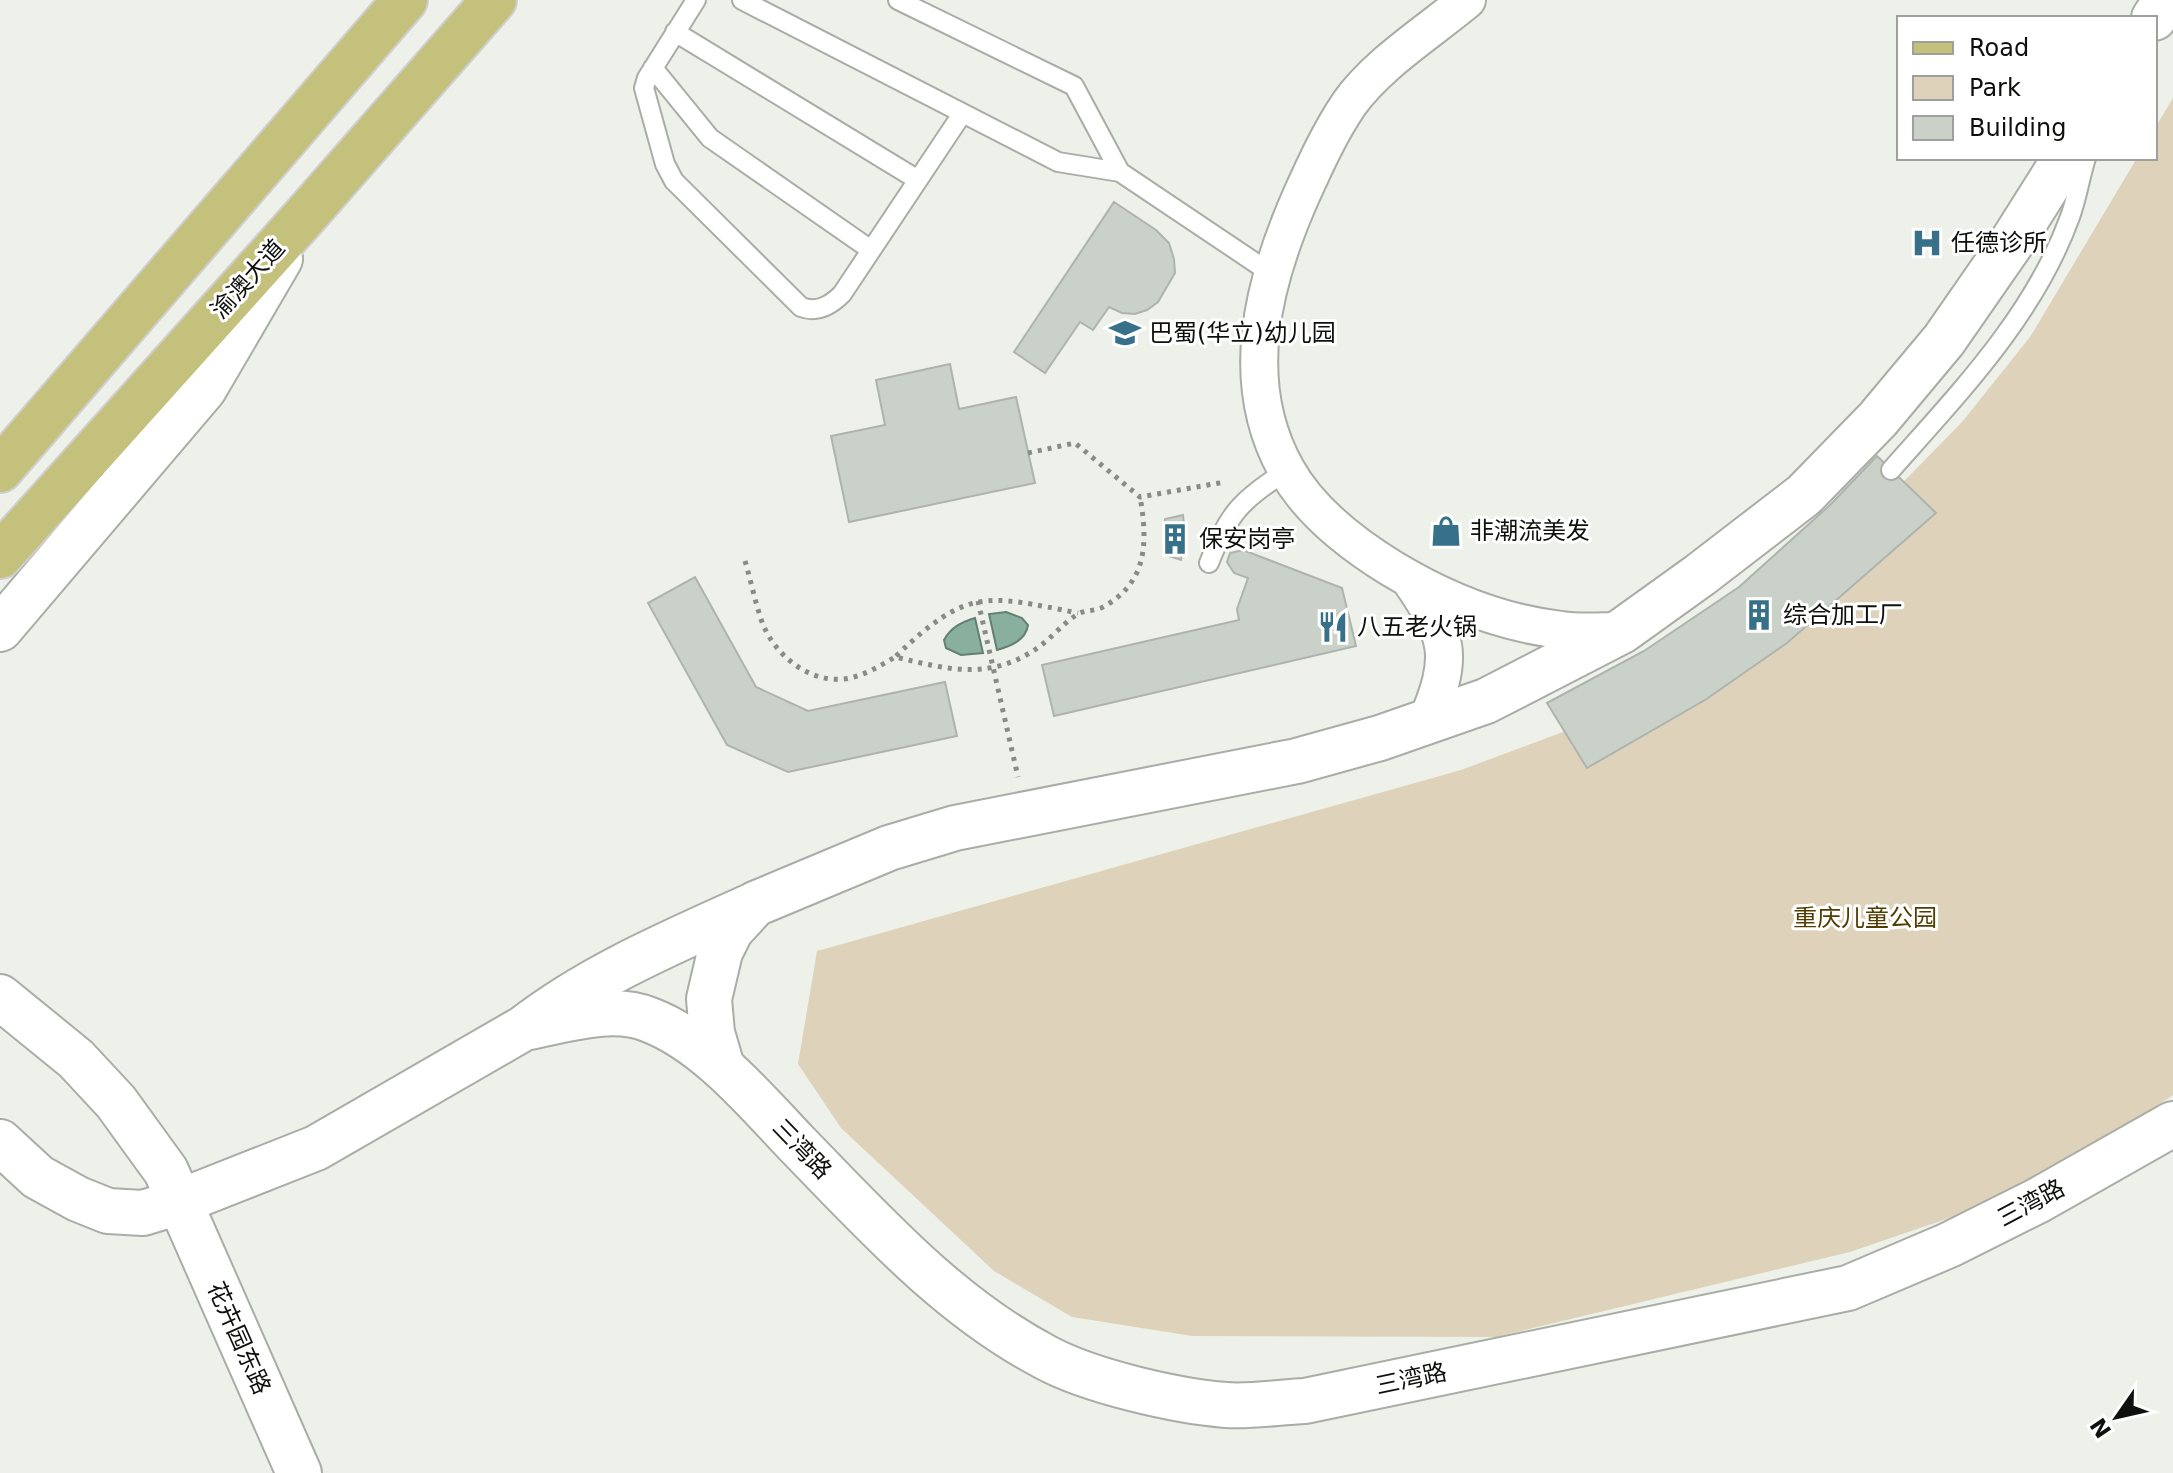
<svg xmlns="http://www.w3.org/2000/svg" width="2173" height="1473" viewBox="0 0 2173 1473" font-family="'DejaVu Sans','Noto Sans SC',sans-serif">
<rect width="100%" height="100%" fill="#edf1e9"/>
<path fill="#ded3ba" d="M2173,98v997l-82,55 -136,66 -105,36 -354,85 -304,-1 -120,-19 -78,-46 -153,-143 -43,-64 19,-113 644,-181 115,-43 295,-212 91,-93 68,-85 107,-179h18v-30z"/>
<path fill="#89af9f" stroke="#647f73" stroke-width="2" d="M1006,612l16,6 6,7c-2,15 -17,21 -31,25l-8,-36z
M975,618l8,35 -22,2 -15,-7 -2,-8c7,-13 18,-18 31,-22z"/>
<path fill="#c9d1c9" stroke="#adb4ad" stroke-width="2" d="M1114,202l42,28 13,13 5,16 1,14 -17,29 -11,8 -12,4 -13,-1 -13,-6 -16,23 -13,-8 -35,51 -31,-21z
M950,364l9,45 57,-12 19,86 -186,39 -18,-86 54,-11 -9,-45z
M1877,456l59,57 -149,130 -82,57 -118,68 -40,-65 97,-52 95,-64 91,-82z
M1183,515l2,21 -4,24 -18,-6 2,-35z
M1243,550l99,38 14,58 -302,70 -12,-51 197,-45 -2,-11 11,-31 -14,-5 -7,-11 3,-9z
M695,577l61,110 52,24 137,-29 12,54 -169,36 -61,-27 -79,-142z"/>
<g fill="none" stroke-linecap="round" stroke-linejoin="round">
<defs>
<path id="lane" d="M696,0l-49,78 -3,10 21,76 9,17 127,126c16,6 29,-1 41,-13l120,-180
M742,0l316,162 62,10 152,102
M898,0l176,86 46,86
M675,32l243,148
M653,68l57,70 161,112
M1891,470c68,-77 143,-154 179,-253 7,-19 10,-40 16,-59
M1209,563c20,-51 32,-62 77,-92"/>
<path id="street" d="M1467,0c-37,31 -90,64 -118,104 -19,28 -34,61 -48,92 -38,86 -64,185 -15,273 23,42 66,75 105,99 51,31 110,55 170,62 19,3 40,1 60,1
M1410,580c40,58 44,77 16,143"/>
<path id="secondary" d="M2154,18l12,-18
M0,629l204,-240 76,-130
M0,997l76,62 40,43 50,69 133,302
M524,1028c40,-7 87,-24 126,-8 57,22 106,81 147,124 76,78 151,162 248,213 44,24 130,44 181,48 25,2 53,-3 79,-4l543,-113 101,-43 88,-44 136,-77
M722,1067l-10,-34 -3,-34 11,-47 11,-22 24,-26 134,-56 66,-20 342,-67 83,-23 106,-37 136,-70 78,-56 104,-80 74,-76 66,-79 68,-98 53,-84
M0,1142l38,35 40,22 30,12 35,2 36,-11 137,-54 208,-120c67,-52 148,-86 225,-121"/>
<path id="primary" d="M0,470l405,-470
M0,556l305,-340 189,-216"/>
</defs>
<use href="#lane" stroke="#a9ada5" stroke-width="22"/>
<use href="#street" stroke="#a9ada5" stroke-width="40"/>
<use href="#secondary" stroke="#a9ada5" stroke-width="48"/>
<use href="#primary" stroke="#cfcfcf" stroke-width="48"/>
<path stroke="#888c86" stroke-width="5" stroke-dasharray="4 6" stroke-linecap="butt" d="M1028,453l47,-10 65,54 85,-15
M745,561c6,20 10,41 17,61 12,32 46,61 82,57 18,-2 36,-13 51,-22 52,12 93,24 141,-8 15,-10 27,-26 42,-35 7,-4 16,-3 23,-6 47,-24 47,-66 39,-111
M978,601l40,176
M896,656c72,-69 90,-61 182,-43"/>
<use href="#lane" stroke="#fff" stroke-width="18"/>
<use href="#street" stroke="#fff" stroke-width="36"/>
<use href="#secondary" stroke="#fff" stroke-width="44"/>
<use href="#primary" stroke="#c4c17c" stroke-width="44"/>
</g>
<defs>
<symbol id="hospital-bare" viewBox="-9 -9 18 18"><path d="M-5-5h3v3.5h4V-5h3V5h-3V1.5h-4V5h-3Z" fill="#367089" stroke="#fff" stroke-width="2.5" paint-order="stroke"/></symbol>
<symbol id="school-bare" viewBox="-9 -9 18 18"><path d="M0-5L7-2L0 1L-7-2ZM-4 1L0 2.5L4 1V4Q0 6-4 4Z" fill="#367089" stroke="#fff" stroke-width="2.5" paint-order="stroke"/></symbol>
<symbol id="shop-bare" viewBox="-9 -9 18 18"><path d="M-5-2.5h2.3a2.7 3.5 0 0 1 5.4 0H5L5.5 6h-11ZM-1.5-2.5h3a1.5 2.3 0 0 0-3 0Z" fill="#367089" stroke="#fff" stroke-width="2.5" paint-order="stroke"/></symbol>
<symbol id="building-bare" viewBox="-9 -9 18 18"><path d="M-4-6H4V6H1V3H-1V6H-4ZM-2.5-4.3h1.7v1.8h-1.7ZM.8-4.3h1.7v1.8H.8ZM-2.5-1h1.7V.8h-1.7ZM.8-1h1.7V.8H.8Z" fill="#367089" stroke="#fff" stroke-width="2.5" paint-order="stroke"/></symbol>
<symbol id="restaurant-bare" viewBox="-9 -9 18 18"><path d="M-5-6h1v4h1v-4h1v4h1v-4h1v5L-1.5 .5V6h-2V.5L-5-1ZM5-6V6H3V1.5H1.5Q1.5-4 5-6Z" fill="#367089" stroke="#fff" stroke-width="2.5" paint-order="stroke"/></symbol>
</defs>
<g fill-rule="evenodd">
<use href="#hospital-bare" x="1905" y="221" width="44" height="44"/>
<use href="#school-bare" x="1103" y="311" width="44" height="44"/>
<use href="#shop-bare" x="1424" y="509" width="44" height="44"/>
<use href="#building-bare" x="1153" y="517" width="44" height="44"/>
<use href="#building-bare" x="1737" y="593" width="44" height="44"/>
<use href="#restaurant-bare" x="1311" y="605" width="44" height="44"/>
</g>
<g text-anchor="middle" dominant-baseline="central" stroke-width="6" stroke-linejoin="round" paint-order="stroke">
<g font-size="24" fill="#0e100d" stroke="#fff" text-anchor="start">
<text x="1951" y="243">任德诊所</text>
<text x="1149" y="333">巴蜀(华立)幼儿园</text>
<text x="1470" y="531">非潮流美发</text>
<text x="1199" y="539">保安岗亭</text>
<text x="1783" y="615">综合加工厂</text>
<text x="1357" y="627">八五老火锅</text>
</g>
<g font-size="24" fill="#0e100d" stroke="#fff">
<text transform="translate(248 279) rotate(-48)">渝澳大道</text>
<text transform="translate(802 1149) rotate(46)">三湾路</text>
<text transform="translate(2031 1203) rotate(-28)">三湾路</text>
<text transform="translate(239 1338) rotate(66)">花卉园东路</text>
<text transform="translate(1411 1379) rotate(-12)">三湾路</text>
</g>
<g font-size="24" fill="#523d00" stroke="#fff">
<text x="1865" y="918">重庆儿童公园</text>
</g>
</g>
<rect x="1897" y="16" width="260" height="144" fill="#ffffff" stroke="#9f9f9e" stroke-width="2"/>
<rect x="1913" y="42" width="40" height="12" fill="#c4c17c" stroke="#9f9f9e" stroke-width="2"/>
<text x="1969" y="56" font-size="24" fill="#0e100d">Road</text>
<rect x="1913" y="76" width="40" height="24" fill="#ded3ba" stroke="#9f9f9e" stroke-width="2"/>
<text x="1969" y="96" font-size="24" fill="#0e100d">Park</text>
<rect x="1913" y="116" width="40" height="24" fill="#c9d1c9" stroke="#9f9f9e" stroke-width="2"/>
<text x="1969" y="136" font-size="24" fill="#0e100d">Building</text>
<g transform="translate(2117 1417) rotate(236)" stroke="#ffffff" stroke-width="6" paint-order="stroke">
<path d="M0-6L14 30L0 20L-14 30Z" fill="#0e100d"/>
<text y="-12" font-size="22" font-weight="bold" text-anchor="middle" fill="#0e100d">N</text>
</g>
</svg>
